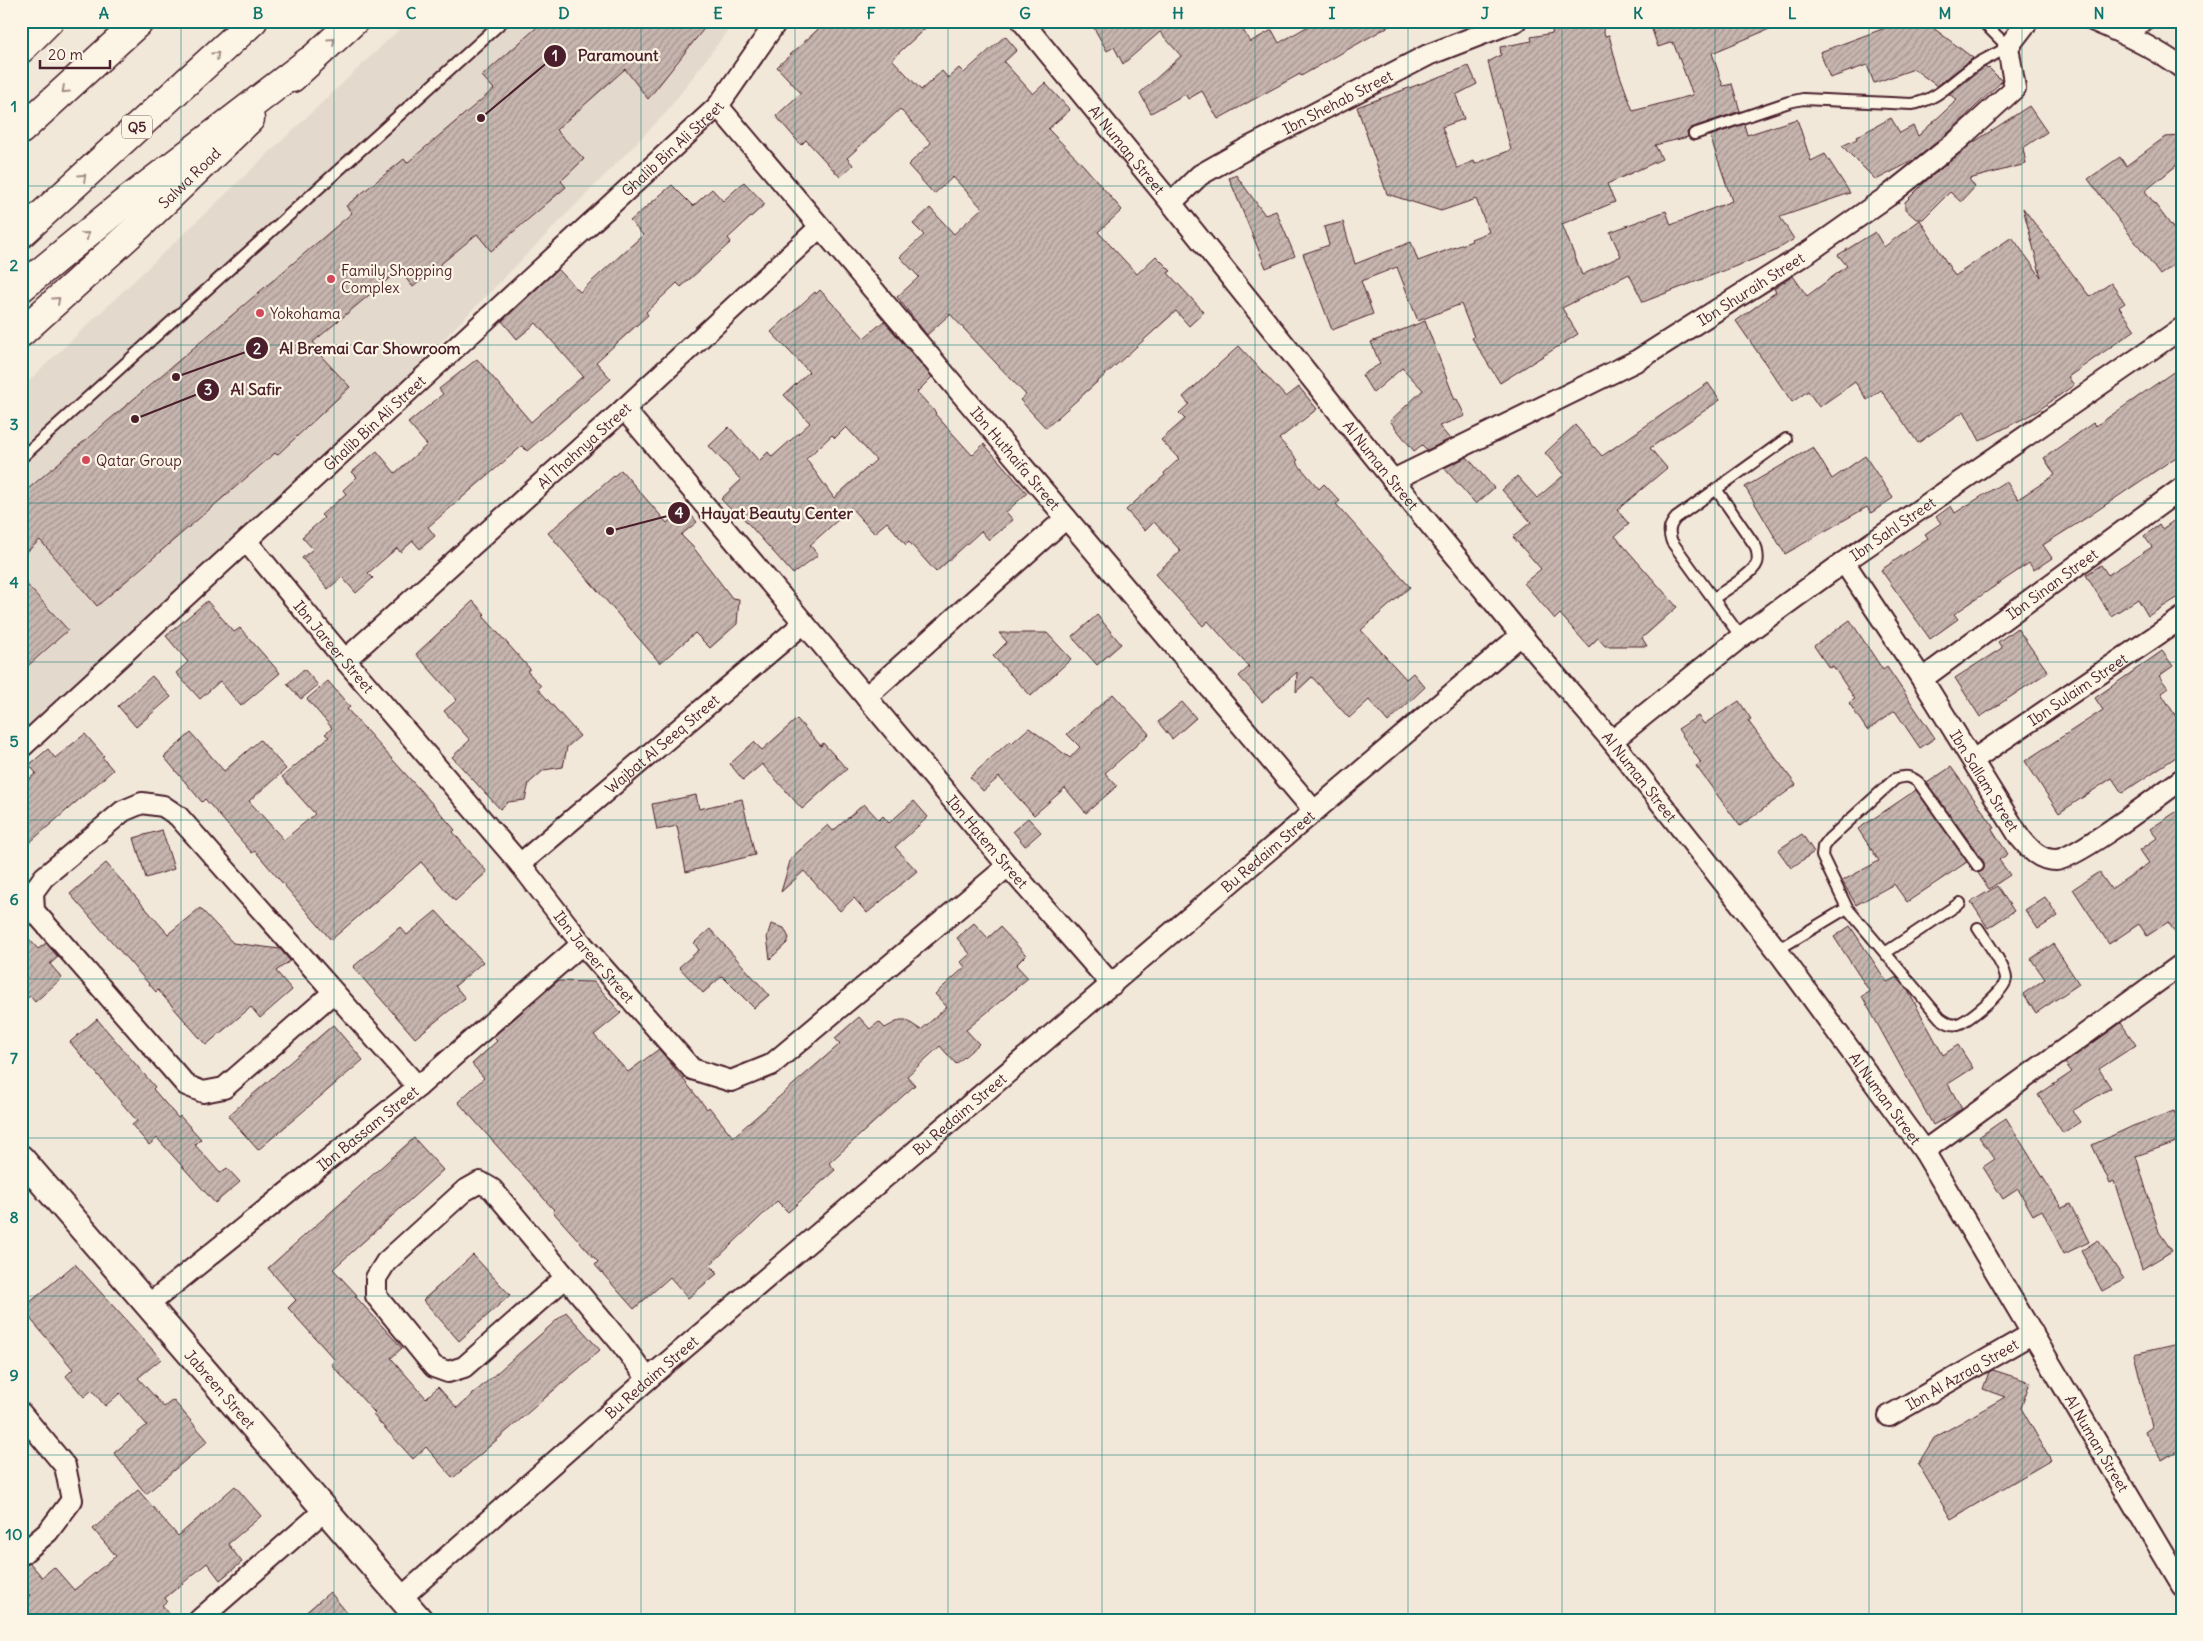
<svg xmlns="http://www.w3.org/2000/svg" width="2203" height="1641" viewBox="0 0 2203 1641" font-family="Delius,sans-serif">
<defs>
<pattern id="building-hatch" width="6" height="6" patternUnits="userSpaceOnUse" patternTransform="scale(1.25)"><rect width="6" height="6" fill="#c7b6af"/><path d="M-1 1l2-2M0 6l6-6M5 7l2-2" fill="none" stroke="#a4938f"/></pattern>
</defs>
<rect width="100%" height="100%" fill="#f1e8da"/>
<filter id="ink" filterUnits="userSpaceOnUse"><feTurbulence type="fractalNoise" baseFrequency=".02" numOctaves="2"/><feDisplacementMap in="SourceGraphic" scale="10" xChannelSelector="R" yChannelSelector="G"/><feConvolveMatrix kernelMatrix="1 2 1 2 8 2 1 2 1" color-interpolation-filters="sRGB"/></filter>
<g filter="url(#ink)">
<path fill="#e4d9cd" d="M408,21h327l-70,93 -294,299 -350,323v-348z"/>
<path fill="url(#building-hatch)" stroke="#4a1f2b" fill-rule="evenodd" d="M544,21h166l-62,78 -23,-30 -69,61 28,29 -23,22 5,6 -75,64 -14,-17 -64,53 -14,-17 -86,72 9,11 -2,2 30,32 -73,68 -2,-2 -178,153 -57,-66 -19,17v-62l331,-282 -6,-7 58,-47 3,4 87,-74 -12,-13z
M827,21h106l-41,38 29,31 21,-19 6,7 11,-10 5,5 41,-37 12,14 -13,12 29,32 12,-11 25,27 -22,19 36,37 38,44 -24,22 39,42 19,-18 15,15 -3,2 36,39 -15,14 -13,-15 -130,117 -26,-28 6,-5 -76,-81 -23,21 -30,-38 22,-20 -19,-20 24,-22 -11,-11 17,-16 24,26 28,-26 -29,-31 -19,17 -26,-29 23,-22 -31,-34 -53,49 6,7 -13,12 -34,-37 -5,5 -25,-29 25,-23 -24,-26z
M1090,21h148l12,21 22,-12 7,13 38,-22h81l-97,55 -1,-2 -82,45 -16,-28 -14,8 -3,-5 -34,19 -11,-20 41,-37 -21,-24 -37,32 -9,-17 -7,4z
M1566,21h35l4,15 4,-1 9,35 15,41 60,-16 -20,-53 -15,5 -9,-26 137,1 -74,31 11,33 9,-2 8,27 -49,17 -4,4 1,5 -33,8 7,14 -55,25 8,18 -53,22 20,51 39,-19 -11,-24 56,-21 5,14 61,-24 -22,-65 34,-12 3,11 50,-16 14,42 14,-7 25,39 -70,24 14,22 -19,12 -132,51 -14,-28 -67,34 16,26 -78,49 -28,-45 2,-1 -13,-33 -43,17 -21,-54 -36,14 12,33 -41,16 -29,-76 26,-9 -5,-18 19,-5 12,42 56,-22 7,19 54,-20 -1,-2 18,-7 -13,-33 -35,12 -54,-17 -30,-87 112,-41 8,18 -21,11 8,24 -22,8 15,41 17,-7 1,3 36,-14 -23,-88 13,-7 -1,-8 32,-6 -1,-4 22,-4 -3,-7z
M1904,21h20l49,37 -36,28 -23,-17 -40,14 -7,-18 -37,13 -10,-26z
M1985,67l3,2 1,-1 13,13 -56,54 -30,24 -40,21 -34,-34 15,-7 -1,-2 35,-19 9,15 13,-7 5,10 39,-36 -8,-6z
M2029,106l18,26 -24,16 3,16 -57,15 6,8 -14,15 -11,-10 -27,27h-7l-11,-10v-7l22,-22 44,-36z
M2182,136v25l-37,30 37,49v19l-22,16 -72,-96 32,-22 6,9 39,-29z
M1236,175l29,40 11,-4 19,45 -29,12 -37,-90z
M744,182l21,22 -37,34 3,4 -50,45 -4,-4 -31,29 2,3 -52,47 15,17 -84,72 -5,-5 -94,81 7,9 -15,13 -7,-8 -13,11 -3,-4 -29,25 5,5 -17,15 -14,-16 -14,12 -26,-31 11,-9 -11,-12 22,-19 -3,-3 25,-21 -3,-4 14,-13 -5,-5 25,-21 18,22 32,-28 -19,-22 35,-29 -4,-5 38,-30 54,63 52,-46 -47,-53 -19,16 -15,-18 56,-52 22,23 63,-57 -13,-14 42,-36 21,21 19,-17 11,12z
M2023,208l67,89 21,-14 14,20 -6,4 16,23 -67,47 6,8 -38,27 -56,29 -16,-30 -46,32 -37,-53 -14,10 -12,-18 -36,25 -11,-16 -16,11 -56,-81 40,-29 -2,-3 19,-13 14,20 40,-30 -9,-11 37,-23 9,15 36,-27 35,56 57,-39 29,40z
M820,290l44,48 20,-17 48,56 -15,15 19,21 -1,1 37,41 12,-11 43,49 -21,19 7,8 -24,20 -8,-9 -45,41 -27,-30 -3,3 -19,-23 -13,11 -23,-25 -41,37 8,10 -25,19 -56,-63 -3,2 -13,-14 20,-19 -32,-34 20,-19 30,34 9,-9 4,5 38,-34 -26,-28 25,-23 -38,-40 44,-40 1,2zM846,427l30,33 -42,38 -28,-39 26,-24 3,3z
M1425,321l30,79 2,-1 8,17 -26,10 11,13 -23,11 -5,-5 -8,6 -24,-30 33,-31 -21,-22 -29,25 -11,-18 18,-11 -9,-22z
M1239,346l47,51 13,-10 18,22 -38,30 19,21 -2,2 23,27 5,-5 16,17 -4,3 74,83 -49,43 45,49 7,-6 12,14 -37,35 -19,-22 -20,18 -37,-41 -16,15 1,-20 -35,30 -23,-26 10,-9 -41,-46 -5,5 -48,-52 26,-23 -27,-29 -9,9 -19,-21 39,-35 -1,-2 15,-14 -18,-19 24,-21 -6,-6 10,-9 -6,-7z
M2182,366v87l-96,65 -43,27 9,13 -18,12 -5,-7 -75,51 4,5 -28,20 -49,-69 47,-32 -3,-4 16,-11 -5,-6 15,-11 4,7 51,-32 12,18 37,-24 -11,-17 49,-35 3,3z
M1708,383l12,17 -70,48 17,20 -50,42 12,14 -14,12 62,71 -35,31 5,8h-42l-7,-8 -9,9 -29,-33 -5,5 -31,-36 17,-14 -28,-32 18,-15 -29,-32 15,-14 20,22 27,-23 -19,-22 30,-28 27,31z
M1813,447l19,32 33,-23 28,42 -22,15 -4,-6 -82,47 -40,-67z
M1467,457l27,31 -18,16 -32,-36z
M621,470l46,53 17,-16 13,15 -16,13 12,12 39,51 7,1 -2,25 -27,24 -15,-15 -35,30 -112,-130z
M2182,515v80l-34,21 -10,-17 -27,17 -25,-41 15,-10 7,10 44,-28 -8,-11 15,-11 3,4z
M21,578l47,52 -47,42z
M207,601l27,31 6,-4 40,45 -39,33 -21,-25 -20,18 -24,-26 12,-11 -22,-26z
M473,601l12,13 -2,2 47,53 -3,2 14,15 -3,3 42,47 -13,11 -4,20 -19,3 -15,13 -4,17 -17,2 -8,7 -48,-52 18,-17 -26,-29 13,-11 -41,-46z
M1097,615l24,29 -24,21 -25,-28z
M1850,620l33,50 4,-3 48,71 -15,10 -25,-37 -28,19 -18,-27 6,-4 -22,-33 -4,2 -15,-22z
M2017,628l31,44 -68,45 -25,-39 47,-30 -4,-6z
M999,633h48l24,26 -40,37 -38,-40 14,-14z
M2162,651l11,15 -14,10 9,12 -7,5 21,33v27l-60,40 -10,-15 -53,35 -34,-52 78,-51 -8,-12z
M304,669l14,16 -17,14 -14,-15z
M152,676l19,21 -35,30 -18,-21z
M328,681l22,26 -3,2 90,100 18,21 -2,2 34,40 -32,29 -34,-39 -90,78 -76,-89 -3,2 -47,-54 -3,3 -38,-45 27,-24 33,38 36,-31 26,29 -37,32 35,39 31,-26 -33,-37 47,-40 -4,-3 7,-6 -25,-29z
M1113,694l36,40 -44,39 12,13 -31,27 -21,-25 -31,27 -35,-38 -16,14 -13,-14 40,-36 2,2 17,-15 41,30 10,-11 -13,-13z
M1739,701l12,18 -3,2 48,64 -56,41 -44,-60 5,-3 -23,-34 20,-13 6,8z
M1182,702l14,16 -24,21 -14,-17z
M797,719l24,27 2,-3 24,26 -45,40 -40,-45 -19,16 -13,-16 24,-22 8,8z
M85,734l19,22 -2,1 11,13 -92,80v-64l15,-13 -7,-8 19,-16 7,9z
M1951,767l44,61 -3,2 16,24 -9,6 11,15 -21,14 -11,-16 6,-4v-7l-57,-79z
M1916,790l51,72 -60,40 -13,-18 -38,21 -14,-24 37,-20 -21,-32z
M696,795l3,14 43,-10 13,56 -69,17 -9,-46 -20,4 -5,-26z
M914,801l14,16 -33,30 22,24 -50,42 -13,-15 -14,13 -36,-40 -23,21 10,-34 37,-33 5,6 31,-27 15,16 4,-4 6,7z
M2182,808v135l-14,-21 -21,14 -8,-12 -30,20 -36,-55 26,-17 12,17 38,-26 -9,-13 17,-12 -7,-9z
M1028,818l13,14 -16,14 -12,-15z
M162,830l12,39 -28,9 -12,-40z
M1802,834l12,18 -23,16 -13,-18z
M106,863l62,71 32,-26 33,35 47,6 10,12 -14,10 16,19 -32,28 -9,-11 -45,38 -48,-55 -2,2 -86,-98z
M1997,886l17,25 -26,17 -17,-26z
M2045,897l13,19 -20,13 -13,-19z
M436,911l47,51 -28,24 10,12 -50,40 -62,-71 47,-40 7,8z
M974,923l14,15 12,-11 26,28 -10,10 12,13 -62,52 13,14 -23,20 -16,-18 -33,30 8,9 -86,78 6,7 -47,42 -11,-11 -67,64 8,8 -30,25 -18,-21 -36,32 -39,-44 3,-3 -45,-50 1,-2 -96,-108 26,-24 -12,-14 25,-23 -4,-4 65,-56 36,1 27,31 -27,22 34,37 31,-23 48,60 2,-2 24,30 107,-93 -5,-6 24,-21 11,12 9,-7 6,6 15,-8h6l15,10 26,-23 -12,-13 30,-27 -4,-5 9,-8 -13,-16z
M771,924l13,4 5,10 -2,5 -17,16 -3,-22z
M1850,926l37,56 10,-5 10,12 36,66 15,-10 15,23 -25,16 14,25 -29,16 -71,-129 8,-4 -36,-55z
M710,929l59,66 -15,13 -32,-32 -19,17 -24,-26 20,-17 -5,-7z
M21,930l17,19 8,-6 12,14 -8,7 12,14 -27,24 -5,-6 -9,7z
M2053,944l26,40 -43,29 -13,-19 22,-15 -14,-20z
M97,1019l58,68 -2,2 25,29 2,-2 21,23 -6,6 25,28 7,-5 13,14 -25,21 -58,-65 -8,7 -17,-20 5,-4 -67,-79z
M2121,1023l15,22 -37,24 12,19 -39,23 8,11 -17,11 -25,-38 34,-23 -7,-9z
M333,1025l30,35 -105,90 -30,-34z
M2174,1111l8,23v6l-46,16 23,76 13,19 -30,18 -28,-88 -4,2 -18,-38 41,-19z
M2006,1118l56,90 8,-4 19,38 -25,12 -22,-44 -9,5 -15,-26 -15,10 -20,-32 12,-8 -16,-22z
M414,1138l29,32 -110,99 24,26 -2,1 47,52 -11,10 35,40 12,-11 19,21 109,-96 34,38 -147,128 -27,-31 -13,12 -40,-44 2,-2 -44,-49 4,-4 -47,-52 8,-8 -28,-32z
M2098,1240l26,39 -22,12 -21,-40z
M473,1255l37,40 -51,46 -36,-41z
M75,1264l86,95 -23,19 26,29 9,-7 35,41 -62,53 -32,-41 33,-28 -27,-32 -15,13 -13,-16 -8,7 -18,-21 7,-7 -51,-60z
M2182,1343v105l-20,12 -17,-28 7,-5 -18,-73z
M1993,1370l37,12 -9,26 30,52 -100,59 -33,-55 16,-26 71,-41 -22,-8 6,-17z
M235,1486l26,30 -33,28 14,18 -22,18 -13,-17 -42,35 2,3 -5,4 13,15h-149l-5,-6v-12l9,-7 -9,-9v-19l9,-4 12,14 12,-10 20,23 42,-34 -23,-27 45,-39 40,46z
M330,1592l23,28h-56z"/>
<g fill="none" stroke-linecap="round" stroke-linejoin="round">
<defs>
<path id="service" d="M1694,134l95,-32 14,-3 109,5c27,-4 43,-26 65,-40 10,-6 21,-11 31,-17l-26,-26
M21,458l482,-437
M1714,598c10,-7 39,-24 43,-35 2,-6 0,-11 -1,-16l-40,-58
M1741,637l-69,-95c-4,-10 -3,-16 4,-24l110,-79
M1978,928c7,11 28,39 28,51 -1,12 -37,41 -48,45 -7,2 -12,-2 -18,-6l-93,-110 -25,-52 1,-9 6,-8 66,-60c10,-4 16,-3 24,4l59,83
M1777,950l70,-42
M1885,953l75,-50"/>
<g id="minor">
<path id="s1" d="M1022,21l149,182 222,277 128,155 91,106 165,209 147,201 258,435"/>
<path d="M2094,21c31,13 61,27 88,47"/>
<path d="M2128,35l15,-14"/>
<path id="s2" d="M718,106l596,705"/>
<path id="s3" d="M1171,203l29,-28 44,-25 184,-95 88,-34"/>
<path id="s4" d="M624,409l384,457 104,119"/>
<path id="s5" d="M1393,480l245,-120 172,-109 78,-55 69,-55 58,-53 -7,-41 20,-26"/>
<path id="s6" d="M247,542l98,118 175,204 62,80 110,125 39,12 40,-16 237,-199"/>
<path id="s7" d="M1844,562l78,117 97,157c10,12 19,24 37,24 20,-1 104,-65 126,-81"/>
<path id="s8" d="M345,660l279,-251 196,-182"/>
<path id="s9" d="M1922,679l260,-191"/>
<path d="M866,697l200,-179"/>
<path id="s10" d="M1612,741l129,-104 103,-75 338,-234"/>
<path id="s11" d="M21,748l697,-642 59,-85"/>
<path id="s12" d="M1973,760l209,-142"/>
<path id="s13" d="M520,864l284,-241"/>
<path d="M334,992l-110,96 -21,4 -17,-7 -152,-174 -1,-19 11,-15 79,-66 19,-8 21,3 15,10 240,271"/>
<path d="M1924,1151l258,-187"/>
<path d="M565,1278l-101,89 -16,5 -14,-5 -58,-71v-18l10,-16 78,-71 16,-9 12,7 128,153 28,37"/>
<path id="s14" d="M148,1305l270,-218 164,-143"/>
<path d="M21,1413l44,53 7,34 -24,32 -27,23"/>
<path id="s15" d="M1889,1416l144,-83"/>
<path id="s16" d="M401,1598l247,-219 873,-744"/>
<path d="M199,1620l126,-110"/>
</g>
<g id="tertiary">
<path id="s17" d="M21,1158l399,462"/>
</g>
<g id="secondary">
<path d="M292,78l62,-57"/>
<path id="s18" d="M21,333l118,-107 111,-107"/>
</g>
<path id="motorway" d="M21,49l28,-28
M21,130l119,-109
M21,234l232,-213
M21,288l103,-85 185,-142"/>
</defs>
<use href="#service" stroke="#4a1f2b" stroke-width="14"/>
<use href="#minor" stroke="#4a1f2b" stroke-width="24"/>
<use href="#tertiary" stroke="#4a1f2b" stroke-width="29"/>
<use href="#secondary" stroke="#4a1f2b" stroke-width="31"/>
<use href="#motorway" stroke="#4a1f2b" stroke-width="31"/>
<use href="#service" stroke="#fcf5e5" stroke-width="10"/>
<use href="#minor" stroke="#fcf5e5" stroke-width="20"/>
<use href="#tertiary" stroke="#fcf5e5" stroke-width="25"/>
<use href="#secondary" stroke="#fcf5e5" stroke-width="28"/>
<use href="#motorway" stroke="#fcf5e5" stroke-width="28"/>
</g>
<defs><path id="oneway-chevron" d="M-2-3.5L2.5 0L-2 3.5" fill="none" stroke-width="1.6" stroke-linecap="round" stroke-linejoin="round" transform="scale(1.25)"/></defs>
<g stroke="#a38a88">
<use href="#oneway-chevron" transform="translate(332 41) rotate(-42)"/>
<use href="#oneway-chevron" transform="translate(216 55) rotate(-43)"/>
<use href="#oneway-chevron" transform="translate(65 90) rotate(137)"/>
<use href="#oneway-chevron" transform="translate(83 177) rotate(-43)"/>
<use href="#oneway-chevron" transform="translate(86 235) rotate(-40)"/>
<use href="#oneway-chevron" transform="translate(57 300) rotate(-42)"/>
</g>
</g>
<path fill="none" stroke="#0f766e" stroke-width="1" stroke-opacity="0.55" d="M181,21v1599M334,21v1599M488,21v1599M641,21v1599M795,21v1599M948,21v1599M1102,21v1599M1255,21v1599M1408,21v1599M1562,21v1599M1715,21v1599M1869,21v1599M2022,21v1599M21,186h2161M21,345h2161M21,503h2161M21,662h2161M21,820h2161M21,979h2161M21,1138h2161M21,1296h2161M21,1455h2161"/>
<g fill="#d1495b" stroke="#fcf5e5" stroke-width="2">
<circle cx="331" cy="279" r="5"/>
<circle cx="260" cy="313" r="5"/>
<circle cx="86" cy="460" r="5"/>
</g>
<g text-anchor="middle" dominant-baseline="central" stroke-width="4.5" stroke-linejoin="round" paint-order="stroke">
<rect fill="#fcf5e5" stroke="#7f5f63" stroke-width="1" x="122" y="115.5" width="30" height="23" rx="4"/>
<g font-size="14" font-weight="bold" fill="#4a1f2b">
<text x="137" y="127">Q5</text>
</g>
<g font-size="15" fill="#4a1f2b" stroke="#fcf5e5">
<text stroke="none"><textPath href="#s3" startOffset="196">Ibn Shehab Street</textPath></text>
<text stroke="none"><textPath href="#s11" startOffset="885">Ghalib Bin Ali Street</textPath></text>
<text stroke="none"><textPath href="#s1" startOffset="166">Al Numan Street</textPath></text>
<text stroke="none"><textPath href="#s18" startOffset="229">Salwa Road</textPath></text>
<text stroke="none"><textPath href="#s5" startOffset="406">Ibn Shuraih Street</textPath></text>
<text stroke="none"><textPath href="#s11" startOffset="480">Ghalib Bin Ali Street</textPath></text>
<text stroke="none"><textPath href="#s8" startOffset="321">Al Thahnya Street</textPath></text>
<text stroke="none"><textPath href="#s2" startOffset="461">Ibn Huthaifa Street</textPath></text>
<text stroke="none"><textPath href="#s1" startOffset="571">Al Numan Street</textPath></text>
<text stroke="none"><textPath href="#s10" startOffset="352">Ibn Sahl Street</textPath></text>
<text stroke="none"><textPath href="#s9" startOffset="161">Ibn Sinan Street</textPath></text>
<text stroke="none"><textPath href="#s6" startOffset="136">Ibn Jareer Street</textPath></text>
<text stroke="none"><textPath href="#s12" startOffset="126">Ibn Sulaim Street</textPath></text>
<text stroke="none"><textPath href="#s13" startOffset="186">Wajbat Al Seeq Street</textPath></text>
<text stroke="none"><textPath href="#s1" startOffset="976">Al Numan Street</textPath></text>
<text stroke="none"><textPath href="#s7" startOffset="260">Ibn Sallam Street</textPath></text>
<text stroke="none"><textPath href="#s4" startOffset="565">Ibn Hatem Street</textPath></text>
<text stroke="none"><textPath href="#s16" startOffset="1144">Bu Redaim Street</textPath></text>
<text stroke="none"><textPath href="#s6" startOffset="541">Ibn Jareer Street</textPath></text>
<text stroke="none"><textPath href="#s1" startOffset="1381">Al Numan Street</textPath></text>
<text stroke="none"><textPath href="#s16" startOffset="739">Bu Redaim Street</textPath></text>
<text stroke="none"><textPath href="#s14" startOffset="282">Ibn Bassam Street</textPath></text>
<text stroke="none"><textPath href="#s15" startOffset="84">Ibn Al Azraq Street</textPath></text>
<text stroke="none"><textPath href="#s16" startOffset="334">Bu Redaim Street</textPath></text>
<text stroke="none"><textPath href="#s17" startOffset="305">Jabreen Street</textPath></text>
<text stroke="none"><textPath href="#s1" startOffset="1786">Al Numan Street</textPath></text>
</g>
<g font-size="15" fill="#4a1f2b" stroke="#fcf5e5" text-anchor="start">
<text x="341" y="270">Family Shopping<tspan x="341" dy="17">Complex</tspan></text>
<text x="270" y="313">Yokohama</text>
<text x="96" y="460">Qatar Group</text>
</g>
</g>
<path fill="none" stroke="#4a1f2b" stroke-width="2" d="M481 118L555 56M176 377L257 348M135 419L208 390M610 531L679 513"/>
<g fill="#4a1f2b" stroke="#fcf5e5" stroke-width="2">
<circle cx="481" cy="118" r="5"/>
<circle cx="176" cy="377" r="5"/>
<circle cx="135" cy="419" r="5"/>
<circle cx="610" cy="531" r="5"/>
<circle cx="555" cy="56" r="12"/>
<circle cx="257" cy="348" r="12"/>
<circle cx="208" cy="390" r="12"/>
<circle cx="679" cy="513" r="12"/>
</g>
<g font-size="15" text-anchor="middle" font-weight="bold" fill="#fff">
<text x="555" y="61">1</text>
<text x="257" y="354">2</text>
<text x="208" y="395">3</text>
<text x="679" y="518">4</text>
</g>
<g font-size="16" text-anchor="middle" font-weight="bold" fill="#4a1f2b" stroke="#fcf5e5" stroke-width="4.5" stroke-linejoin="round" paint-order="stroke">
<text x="618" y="61">Paramount</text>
<text x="370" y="354">Al Bremai Car Showroom</text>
<text x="256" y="395">Al Safir</text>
<text x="777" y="519">Hayat Beauty Center</text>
</g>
<rect width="2203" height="1641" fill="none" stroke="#fcf5e5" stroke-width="55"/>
<path d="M40 60v8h70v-8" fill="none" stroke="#4a1f2b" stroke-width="2.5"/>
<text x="48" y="60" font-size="15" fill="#4a1f2b" stroke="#fcf5e5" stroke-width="4" paint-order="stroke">20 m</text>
<rect x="28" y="28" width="2148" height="1586" fill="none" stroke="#0f766e" stroke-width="2"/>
<g font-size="16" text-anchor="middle" font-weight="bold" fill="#0f766e">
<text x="104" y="19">A</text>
<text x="258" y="19">B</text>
<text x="411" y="19">C</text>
<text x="564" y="19">D</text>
<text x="718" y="19">E</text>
<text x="871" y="19">F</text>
<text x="1025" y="19">G</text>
<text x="1178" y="19">H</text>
<text x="1332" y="19">I</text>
<text x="1485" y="19">J</text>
<text x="1638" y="19">K</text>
<text x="1792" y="19">L</text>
<text x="1945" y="19">M</text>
<text x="2099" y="19">N</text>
<text x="14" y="112">1</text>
<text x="14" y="271">2</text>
<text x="14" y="430">3</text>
<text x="14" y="588">4</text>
<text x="14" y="747">5</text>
<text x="14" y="905">6</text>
<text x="14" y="1064">7</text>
<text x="14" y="1223">8</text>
<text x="14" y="1381">9</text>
<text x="14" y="1540">10</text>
</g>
</svg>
